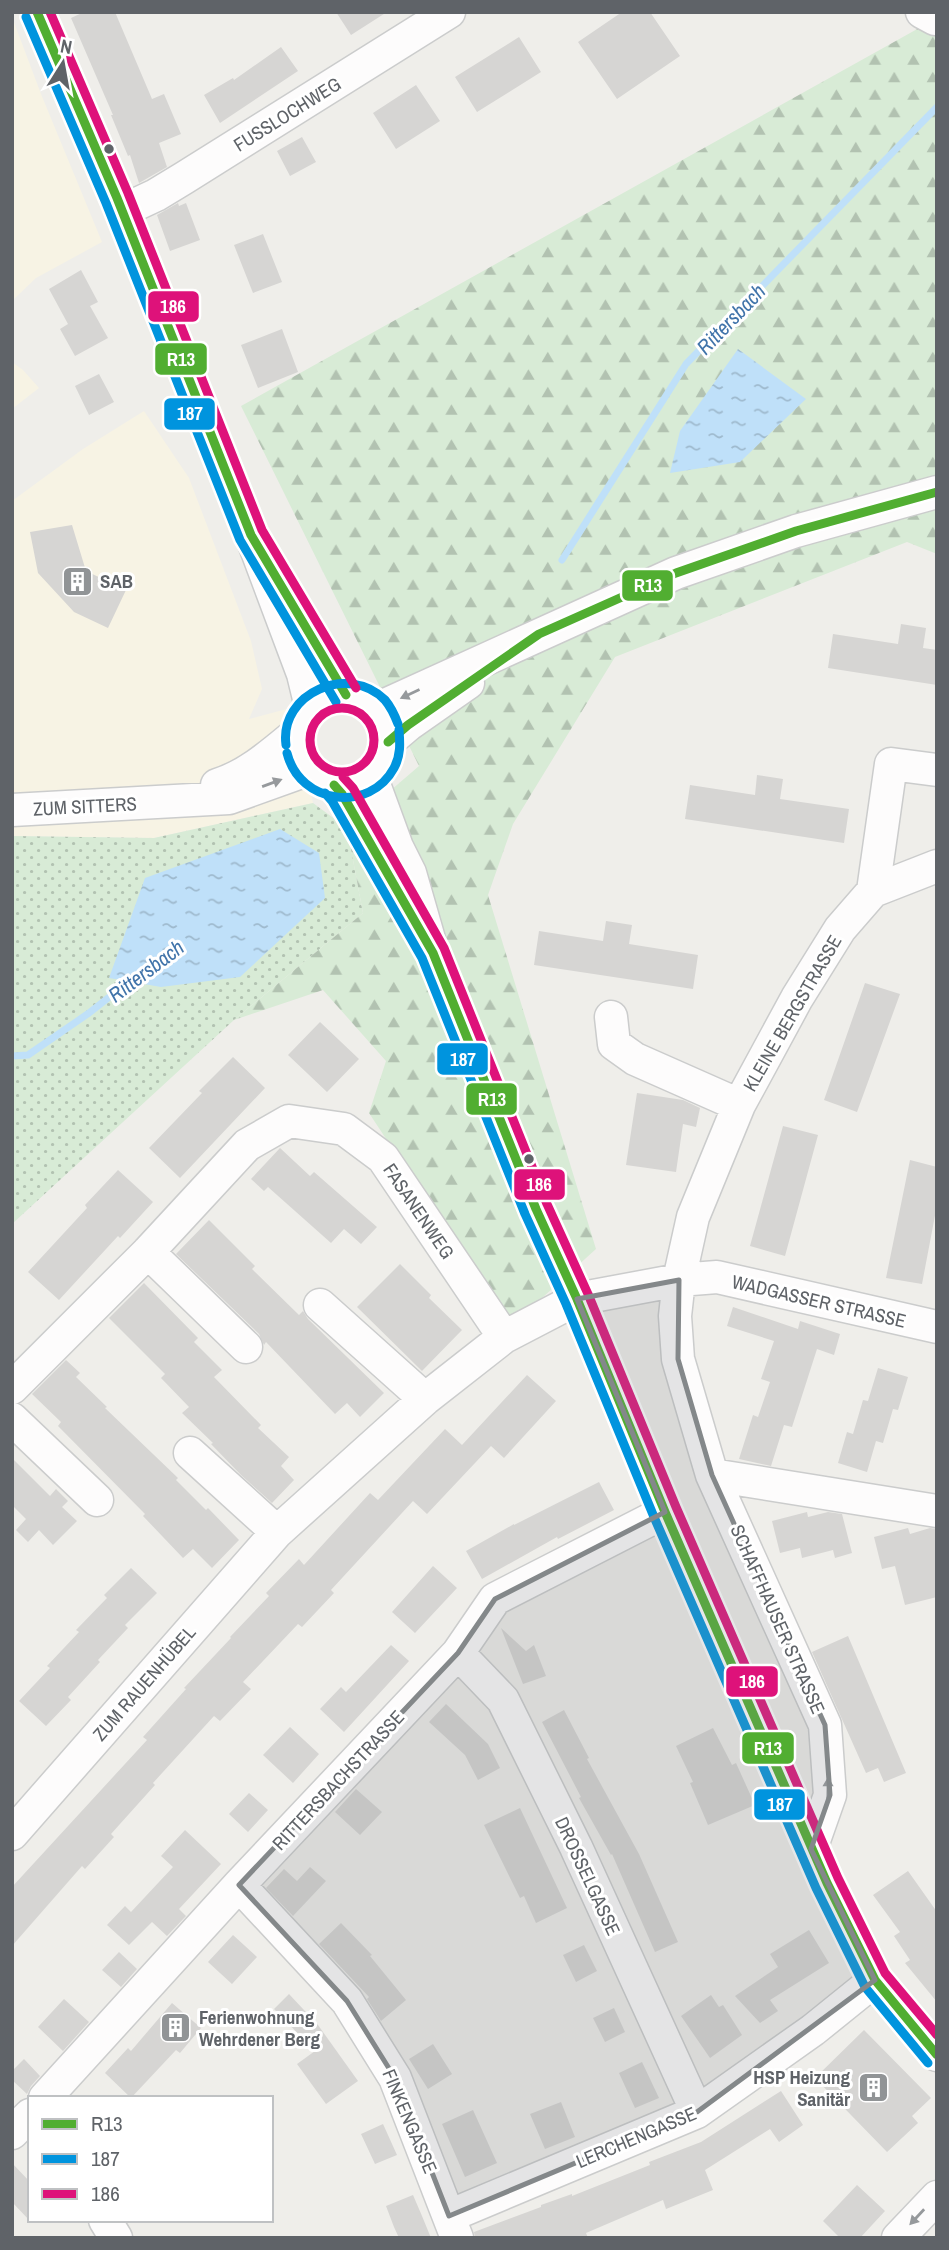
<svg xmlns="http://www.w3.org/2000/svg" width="949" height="2250" viewBox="0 0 949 2250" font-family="'Archivo Narrow',sans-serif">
<defs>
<pattern id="grass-dots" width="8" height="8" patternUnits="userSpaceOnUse" patternTransform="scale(1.75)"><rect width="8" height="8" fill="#d8ebd6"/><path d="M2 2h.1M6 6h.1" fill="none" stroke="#b2c2b1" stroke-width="1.8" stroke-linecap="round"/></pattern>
<pattern id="forest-firs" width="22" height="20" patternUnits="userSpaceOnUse" patternTransform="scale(1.75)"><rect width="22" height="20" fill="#d8ebd6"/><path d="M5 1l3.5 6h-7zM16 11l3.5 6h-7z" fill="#b2c2b1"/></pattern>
<pattern id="water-ripples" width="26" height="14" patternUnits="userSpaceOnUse" patternTransform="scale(1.75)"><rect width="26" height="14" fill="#bfe0f9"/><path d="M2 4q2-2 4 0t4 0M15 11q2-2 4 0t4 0" fill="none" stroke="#9eb9cd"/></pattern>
</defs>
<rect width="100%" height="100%" fill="#efeeea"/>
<path fill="#f7f3e4" d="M12,17l29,77 61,148 -66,36 -24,23z
M12,362l11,8 16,18 -27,21z
M144,411l45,67 62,163 11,48 -13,30 45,-12 19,96 -159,35 -142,-2v-335l71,-52z"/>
<path fill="url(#grass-dots)" d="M313,803l34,25 16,85 -129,107 -222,204v-388l142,2z"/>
<path fill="url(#forest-firs)" d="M937,18v536l-30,-12 -292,115 -102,167 -25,71 108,354 -86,78 -141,-214 17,-52 -63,-71 -89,30 129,-107 -16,-85 72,-62 -178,-360z"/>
<path fill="url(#water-ripples)" d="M738,349l68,50 -66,63 -70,11 10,-42z
M280,829l39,24 6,45 -85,79 -79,10 -52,-9 36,-100z"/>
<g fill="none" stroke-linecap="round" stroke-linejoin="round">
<path stroke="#bfe0f9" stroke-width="7" d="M562,560l124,-196 251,-257
M12,1056l16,-1 61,-42 47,-37"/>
</g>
<path fill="#d6d5d3" d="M84,12h31l37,87 12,-5 17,40 -22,9 8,24 -28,16 -9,-28 -2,1 -17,-41h2l-42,-97z
M336,12h51l-36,23z
M622,12h28l30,44 -63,43 -39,-57z
M519,37l22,35 -64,40 -22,-35z
M281,47l17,24 -78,52 -16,-28 29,-17 1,2z
M416,85l24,36 -44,28 -23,-36z
M302,137l14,25 -26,14 -13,-25z
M178,203l1,3 7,-3 14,37 -30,11 -13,-36z
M263,234l19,48 -29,11 -19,-48z
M81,270l17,32 -8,4 18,32 -33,18 -15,-27 8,-5 -19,-35z
M282,329l16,43 -40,16 -17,-43z
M99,374l15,28 -25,13 -14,-29z
M72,525l14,46 40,19 -18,38 -34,-16 -36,-39 -8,-41z
M901,624l25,4 -3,20 14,2v35l-109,-17 5,-34 65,10z
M757,775l26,4 -3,20 69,10 -5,34 -159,-24 5,-34 65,10z
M606,921l26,4 -3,19 69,11 -5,34 -159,-24 5,-34 64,10z
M865,983l35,11 -43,118 -33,-12z
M320,1022l39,37 -32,33 -39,-37z
M233,1057l32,31 -85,90 -31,-30 53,-55 -3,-2z
M637,1093l46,7 17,8 -4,19 -13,-3 -7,48 -50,-7z
M783,1126l35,9 -33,121 -35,-10z
M280,1148l30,28 4,-4 63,55 -16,17 -17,-15 -13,14 -63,-56 -4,4 -13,-12z
M910,1160l27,7v38l-15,79 -36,-6z
M118,1170l35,32 -33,36 -2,-2 -59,64 -31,-28 59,-64 -2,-3z
M209,1220l46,46 -3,3 47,46 4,-4 5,8 76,74 -24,24 -13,-14 -12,11 -69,-72 -2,3 -5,-11 -83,-80z
M400,1264l31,31 -2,3 33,32 -40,41 -65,-64z
M144,1283l54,55 -4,4 28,28 -8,7 47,48 -3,3 31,29 -8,9 13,14 -22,23 -31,-28 -30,-31 2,-1 -31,-30 7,-6 -28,-29 4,-4 -56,-56z
M733,1307l65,22 2,-8 40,13 -6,21 -17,-6 -25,78 -8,-2 -13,41 -32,-7 14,-44 5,2 12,-35 -9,-3 13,-38 -47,-15z
M66,1360l14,13 -4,4 31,30 -2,1 73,70 -2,2 30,30 2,-2 31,32 -27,28 -19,-19 -10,9 -40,-42 2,-2 -87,-88 3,-4 -29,-28z
M878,1368l30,9 -10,33 -5,-1 -10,34 -7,-2 -9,31 -29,-9 9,-31 6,2 10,-34 5,1z
M527,1375l29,26 -52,57 -13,-12 -64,68 -14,-13 -82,89 3,3 -32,34 -4,-3 -55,58 8,7 -31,32 -6,-5 -61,67 2,2 -44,49 3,3 -29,32 -3,-3 -70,80v-59l135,-147 -4,-3 43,-48 -2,-1 47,-50 -1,-1 39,-41 -3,-3 33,-34 5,6 66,-72 8,7 67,-71 17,16z
M12,1458l38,38 6,-7 12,12 -6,6 15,14 -24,24 -14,-15 -11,12 -12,-12 10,-11 -14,-14z
M599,1482l15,28 -56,29 -1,-2 -75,42 -16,-28 48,-27v1z
M807,1512l1,5 20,-5 14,2 10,39 -17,5 -2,-8 -31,8 -2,-10 -20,5 -8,-32z
M908,1528l2,6 20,-6 7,1v68l-32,8 -10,-39 -13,3 -8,-32z
M433,1566l24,22 -42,45 -23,-21z
M131,1568l26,25 -32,32 3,3 -30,32 2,2 -32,35 3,3 -25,26 -27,-25 31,-33 -3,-2 32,-34 -3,-2 31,-32 -3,-3z
M501,1628l25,23 8,-6 12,31 -23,8z
M848,1636l58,137 -22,9 -6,-14 -12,5 -54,-121z
M391,1645l18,16 -65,71 -24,-23 21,-22 5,5z
M446,1704l42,40 12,24 -22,12 -13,-25 -36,-33z
M564,1710l25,48 -2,1 52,95 39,88 -23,10 -43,-98 -1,1 -32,-57 2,-1 -39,-75z
M290,1727l29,27 -26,29 -30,-28z
M713,1728l19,37 4,-2 19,42 -47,20 -18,-42 3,-1 -17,-36z
M356,1789l26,23 -22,23 -25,-23z
M249,1793l19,17 -20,22 -19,-18z
M520,1808l47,100 -31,15 -12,-27 -4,2 -36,-73z
M185,1830l36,34 -42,45 7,7 -19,20 -15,-14 -23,23 -22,-20 18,-19 6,6 42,-45 -12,-11z
M310,1867l16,14 -33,35 -27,-28 18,-19 13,12z
M908,1871l29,41v90l-32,-39 5,-3 -16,-24 6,-4 -27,-37z
M341,1923l31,32 -2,1 36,44 -25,21 -14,-22 2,-2 -50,-53z
M809,1930l20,33 -59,37 8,11 -18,12 -25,-27 43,-29 -8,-13z
M233,1935l24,22 -25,27 -24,-22z
M584,1945l13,26 -21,11 -13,-27z
M119,1952l18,17 -16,18 -19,-17z
M289,1994l29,31 40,56 -32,23 -29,-40 18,-13 -41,-42z
M711,1995l8,12 4,-2 19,30 -32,23 -29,-42z
M64,1999l25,23 -26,29 -25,-24z
M172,2003l29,25 -21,25 -4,-3 -45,48 -26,-25 23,-25 3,3z
M614,2008l11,24 -20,10 -12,-24z
M864,2030l67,68 -19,18 6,7 -31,29 -72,-74z
M433,2044l19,30 -24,15 -19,-30z
M24,2059l16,17 -9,10 -4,8 -15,-14v-9z
M642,2062l17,36 -24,10 -16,-35z
M781,2091l22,34 -24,17 -9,-13 -65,41 8,20 -47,19 -3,-9 -77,33 2,5h-113l-1,-6 67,-25v-2l31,-11v2l78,-31 -1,-3 52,-20z
M561,2102l14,35 -30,12 -15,-35z
M473,2110l24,53 -32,14 -23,-53z
M383,2124l14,31 -22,9 -14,-30z
M12,2163l18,19v39l-18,-19z
M857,2185l28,26 -25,27h-20l-17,-17z
M413,2195l9,21 9,22h-32l-5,-11 -8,-21z"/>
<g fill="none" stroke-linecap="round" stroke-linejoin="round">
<defs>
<path id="minor" d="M37,12l80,186 134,337 52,139 8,33
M922,12l13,7
M122,211l34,-16 28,-17 265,-166
M298,615l48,80
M297 740a45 45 0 1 1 90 0a45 45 0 1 1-90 0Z
M374,707l9,-1 293,-133 120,-42 141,-39
M388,742l20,-17 60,-42
M371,776l26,71 13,26 23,80 74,187 70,159 88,213 162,371 48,97 62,75
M217,785c30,-9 56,-32 80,-52
M334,785l8,9 56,98
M12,810l217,-12 78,-28
M873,891l18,-127 46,6
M611,1017l3,27 21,15 104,46
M148,1252l98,95
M320,1305l105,94
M12,1388l136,-136 99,-107 42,-24 55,8 39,29 121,179
M12,1419l85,81
M190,1453l87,79
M712,1475l225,36
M458,1653l45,47 73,147 121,265
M12,1834l265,-302 148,-133 79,-62 73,-38 102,-19 38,-3 220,50
M811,1849l19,-54 -5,-70 -113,-250 -34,-116 -3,-43 4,-36 14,-63 46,-112 58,-107 43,-69 33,-38 64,-25
M239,1885l108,116 48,77 62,160
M45,2098l194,-213 219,-232 37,-54 170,-87
M12,2133l18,-18
M449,2216l248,-104 116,-82 62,-50
M105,2220l11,18
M898,2238l39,-41"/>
</defs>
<use href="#minor" stroke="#cbcccc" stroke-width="35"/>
<use href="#minor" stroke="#fdfcfc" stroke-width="32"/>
<defs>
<path id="bus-1" d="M37,12l80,186 134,337 95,160
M388,742l20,-17 131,-91 137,-61 120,-42 141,-39
M334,785l8,9 91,159 103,256 41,90 88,213 162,371 48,97 62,75"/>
<path id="bus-2" d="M26,17l80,186 134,337 96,162
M286,745c-7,-52 63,-82 99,-45 5,6 10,16 13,24
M287,753c13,52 83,60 107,15 7,-13 6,-25 5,-38
M325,793l7,8 90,157 103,256 41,90 88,213 162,371 49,99 63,76"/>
<path id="bus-3" d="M50,12l78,181 134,337 94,158
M310 740a32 32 0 1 1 64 0a32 32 0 1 1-64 0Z
M343,777l10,11 91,160 103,256 41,90 88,213 162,371 47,95 52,62"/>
</defs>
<use href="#bus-1" stroke="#fff" stroke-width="14"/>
<use href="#bus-2" stroke="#fff" stroke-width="14"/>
<use href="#bus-3" stroke="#fff" stroke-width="14"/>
<use href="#bus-1" stroke="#51ae31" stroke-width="9"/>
<use href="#bus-2" stroke="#0094de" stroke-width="9"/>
<use href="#bus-3" stroke="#de127a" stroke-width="9"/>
</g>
<defs><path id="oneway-solid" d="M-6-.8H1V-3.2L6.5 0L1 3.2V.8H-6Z" transform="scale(1.75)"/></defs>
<g fill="#96999c">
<use href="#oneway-solid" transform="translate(410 694) rotate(155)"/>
<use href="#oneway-solid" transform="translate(272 783) rotate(-20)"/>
<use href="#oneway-solid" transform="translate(828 1788) rotate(-89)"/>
<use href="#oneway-solid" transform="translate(917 2217) rotate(133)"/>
</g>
<path fill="#84888a" fill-opacity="0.2" stroke="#84888a" stroke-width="5" stroke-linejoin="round" d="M679,1280l-1,79 34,116 113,250 5,70 -19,54 64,131 -178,132 -248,104 -54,-138 -48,-77 -108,-116 219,-232 37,-54 170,-87 -88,-213z"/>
<defs>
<symbol id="building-square" viewBox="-11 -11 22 22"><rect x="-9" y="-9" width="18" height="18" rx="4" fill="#919496" stroke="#fff"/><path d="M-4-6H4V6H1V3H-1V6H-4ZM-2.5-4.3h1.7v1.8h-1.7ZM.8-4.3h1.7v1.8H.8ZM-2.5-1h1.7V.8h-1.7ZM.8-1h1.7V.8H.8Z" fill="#fff"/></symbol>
</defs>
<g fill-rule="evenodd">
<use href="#building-square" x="60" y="564" width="35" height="35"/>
<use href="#building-square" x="158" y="2010" width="35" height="35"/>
<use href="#building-square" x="856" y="2070" width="35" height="35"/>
</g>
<g fill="#5f6368" stroke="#fff" stroke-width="2.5">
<circle cx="109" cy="149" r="6"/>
<circle cx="529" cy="1159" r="6"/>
</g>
<g text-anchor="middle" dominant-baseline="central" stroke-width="6" stroke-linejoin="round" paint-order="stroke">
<g font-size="19" fill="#5f6368" stroke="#fff">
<text transform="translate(287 114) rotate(-32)">FUSSLOCHWEG</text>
<text transform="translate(85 806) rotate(-3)">ZUM SITTERS</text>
<text transform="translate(792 1013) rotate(-60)">KLEINE BERGSTRASSE</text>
<text transform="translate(419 1211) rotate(56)">FASANENWEG</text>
<text transform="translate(819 1301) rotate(13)">WADGASSER STRASSE</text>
<text transform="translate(778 1619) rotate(66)">SCHAFFHAUSER STRASSE</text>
<text transform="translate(144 1683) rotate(-49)">ZUM RAUENHÜBEL</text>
<text transform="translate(338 1780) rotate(-47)">RITTERSBACHSTRASSE</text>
<text transform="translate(588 1876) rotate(65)">DROSSELGASSE</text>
<text transform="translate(410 2121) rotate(67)">FINKENGASSE</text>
<text transform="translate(636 2137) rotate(-23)">LERCHENGASSE</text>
</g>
<g font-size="19" font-weight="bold" fill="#5f6368" stroke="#fff" text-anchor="start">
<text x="100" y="581">SAB</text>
<text x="199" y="2017">Ferienwohnung<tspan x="199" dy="22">Wehrdener Berg</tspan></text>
<text x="850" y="2077" text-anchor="end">HSP Heizung<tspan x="850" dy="22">Sanitär</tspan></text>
</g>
<g font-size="21" font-style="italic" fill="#4174aa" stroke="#fff">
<text transform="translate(731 319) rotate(-46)">Rittersbach</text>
<text transform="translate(146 971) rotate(-37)">Rittersbach</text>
</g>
</g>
<g stroke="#fff" stroke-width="2.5">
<rect x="147" y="290" width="53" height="33" rx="7" fill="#de127a"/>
<rect x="154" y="342" width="54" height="34" rx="7" fill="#51ae31"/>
<rect x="163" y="397" width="53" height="34" rx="7" fill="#0094de"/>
<rect x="621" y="569" width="53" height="33" rx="7" fill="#51ae31"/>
<rect x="436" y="1042" width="53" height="34" rx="7" fill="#0094de"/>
<rect x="465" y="1082" width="53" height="34" rx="7" fill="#51ae31"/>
<rect x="513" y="1168" width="53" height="33" rx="7" fill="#de127a"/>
<rect x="725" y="1665" width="54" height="33" rx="7" fill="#de127a"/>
<rect x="741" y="1731" width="54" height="34" rx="7" fill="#51ae31"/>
<rect x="753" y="1788" width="53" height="33" rx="7" fill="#0094de"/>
</g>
<g font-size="19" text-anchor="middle" font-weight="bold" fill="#fff">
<text x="173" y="313">186</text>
<text x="181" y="366">R13</text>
<text x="190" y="420">187</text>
<text x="648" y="592">R13</text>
<text x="463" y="1066">187</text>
<text x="492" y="1106">R13</text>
<text x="539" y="1191">186</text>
<text x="752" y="1688">186</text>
<text x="768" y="1755">R13</text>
<text x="780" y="1811">187</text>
</g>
<rect width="949" height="2250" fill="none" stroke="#5f6368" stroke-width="28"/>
<rect x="28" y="2096" width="245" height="126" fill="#ffffff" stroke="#bfc1c3" stroke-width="2"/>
<rect x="42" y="2119" width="35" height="10" fill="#51ae31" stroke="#bfc1c3" stroke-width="2"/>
<text x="91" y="2131" font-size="21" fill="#5f6368">R13</text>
<rect x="42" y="2154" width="35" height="10" fill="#0094de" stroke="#bfc1c3" stroke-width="2"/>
<text x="91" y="2166" font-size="21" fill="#5f6368">187</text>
<rect x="42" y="2189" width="35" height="10" fill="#de127a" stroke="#bfc1c3" stroke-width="2"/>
<text x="91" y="2201" font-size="21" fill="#5f6368">186</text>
<g transform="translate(63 63) rotate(11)" stroke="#ffffff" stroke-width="5" paint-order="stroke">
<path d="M0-5L12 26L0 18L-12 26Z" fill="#5f6368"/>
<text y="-10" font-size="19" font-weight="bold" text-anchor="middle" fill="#5f6368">N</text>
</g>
</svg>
